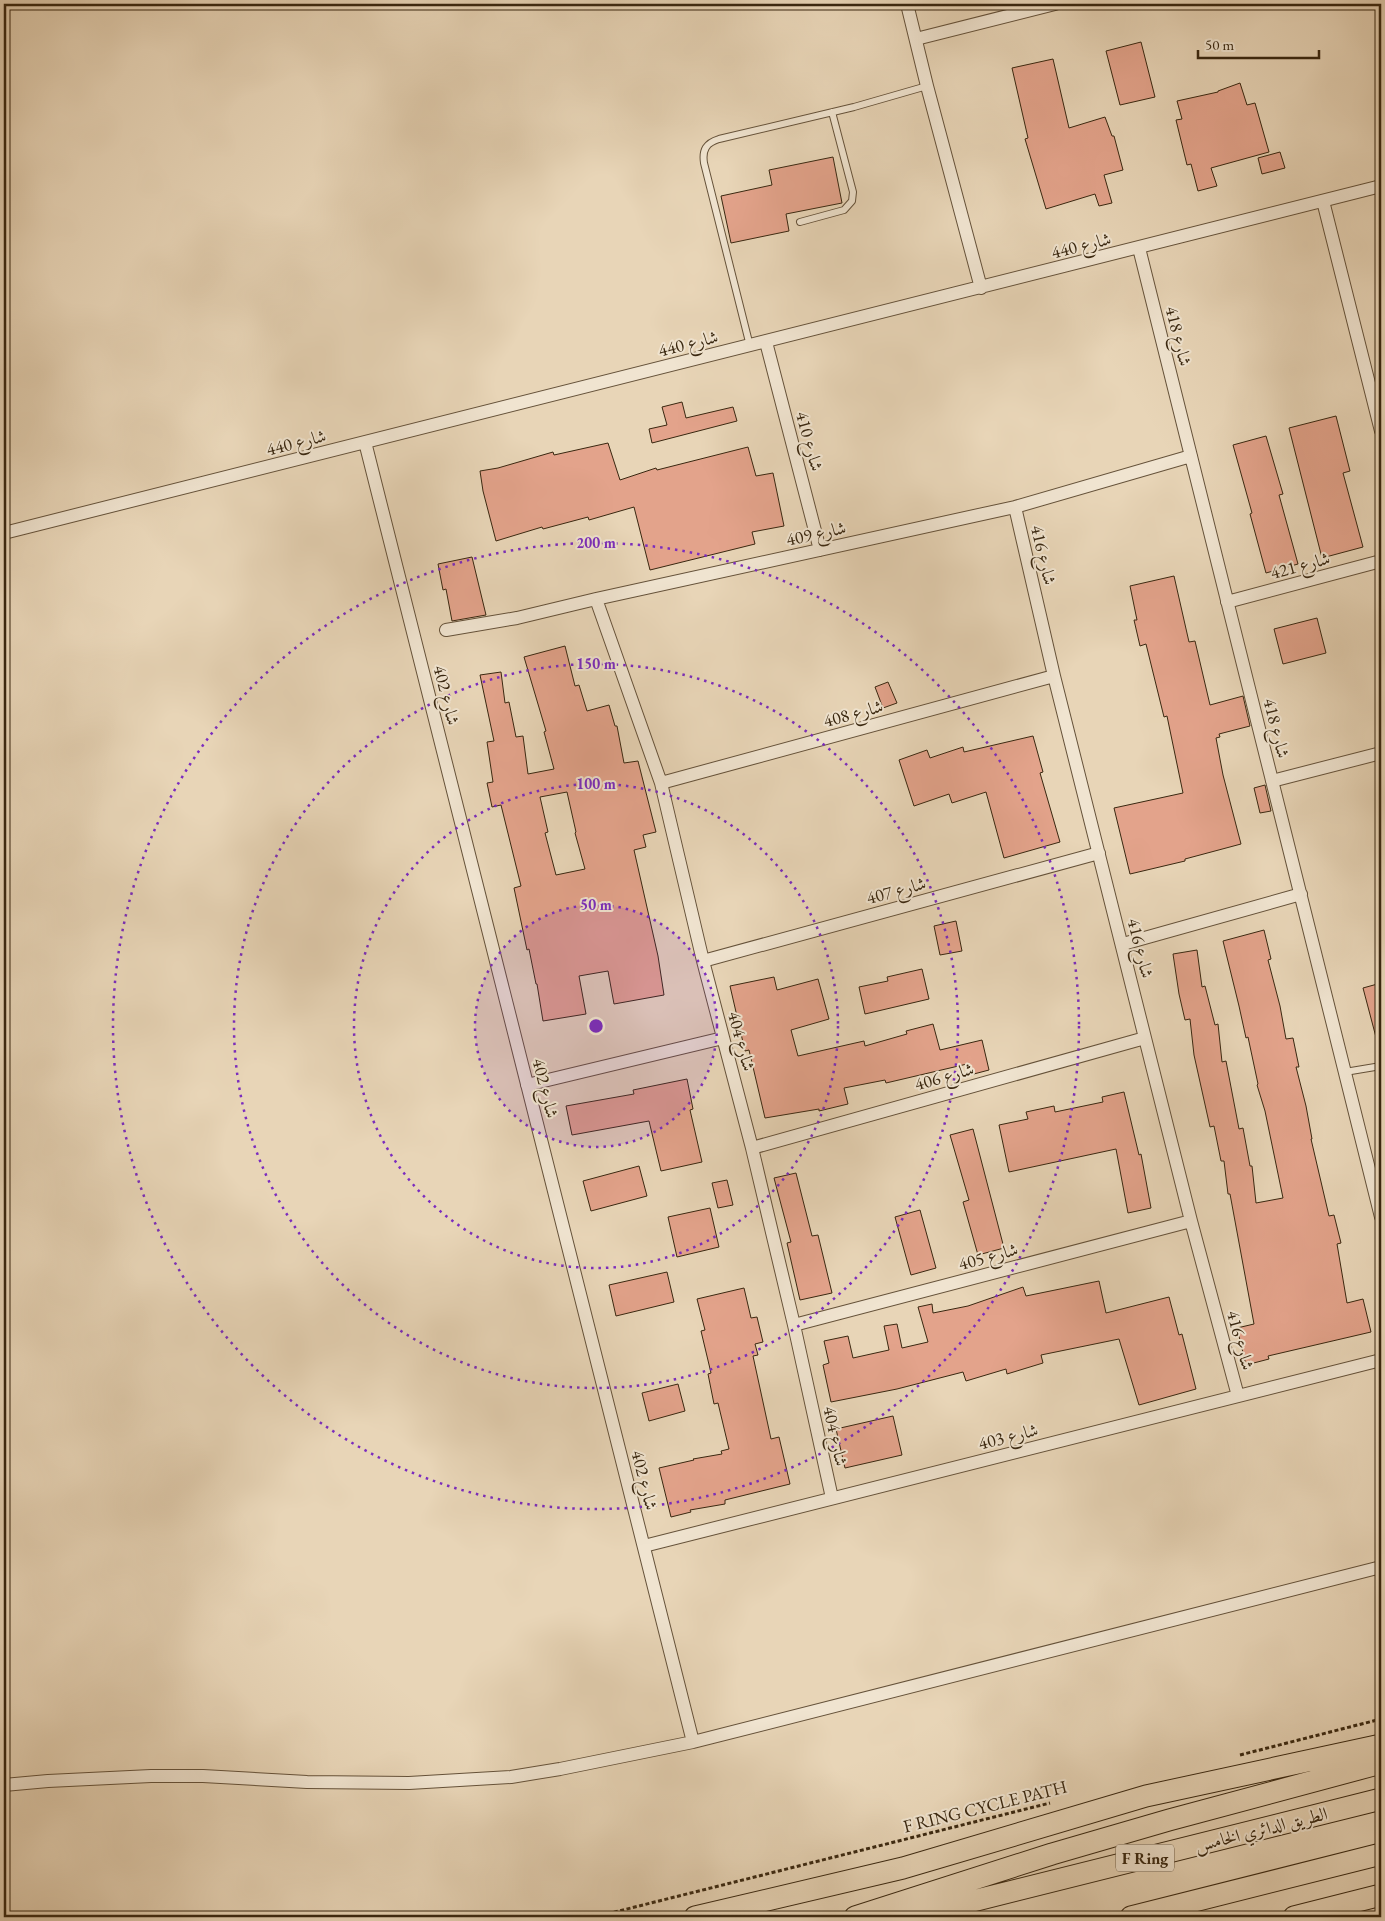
<svg xmlns="http://www.w3.org/2000/svg" width="1385" height="1921" viewBox="0 0 1385 1921" font-family="'EB Garamond',Amiri,serif">
<rect width="100%" height="100%" fill="#e8d5b7"/>
<filter id="stains"><feTurbulence type="fractalNoise" baseFrequency=".004" numOctaves="4"/><feColorMatrix values="0 0 0 0 .2 0 0 0 0 .09 0 0 0 0 .02 0 0 0 .5 -.17"/></filter>
<radialGradient id="worn" r=".72"><stop offset=".6" stop-color="#630" stop-opacity="0"/><stop offset="1" stop-color="#630" stop-opacity=".3"/></radialGradient>
<path fill="#e3a38b" stroke="#392710" fill-rule="evenodd" d="M1141,42l14,55 -35,8 -14,-54z
M1053,59l16,69 36,-11 7,19h2l9,34 -19,5 8,28 -13,3 -4,-12 -49,15 -21,-70 3,-1 -16,-70z
M1240,83l7,22 8,-2 14,49 -58,16 6,18 -19,5 -7,-27 -4,1 -11,-45 6,-1 -5,-18 41,-9v-1z
M1280,152l5,16 -23,6 -4,-16z
M833,157l9,46 -56,11 3,17 -58,12 -10,-47 51,-11 -3,-15z
M682,402l4,16 47,-11 4,14 -85,22 -3,-14 18,-4 -5,-18z
M1336,416l14,55 -7,2 20,74 -41,11 -33,-130z
M1266,436l17,58 -4,1 19,69 -32,9 -16,-59 2,-1 -19,-68z
M608,443l12,37 36,-12 1,2 91,-23 8,29 17,-3 11,53 -32,6 3,12 -105,26 -16,-63 -45,13 -1,-3 -45,12 -1,-2 -46,14 -13,-50 -3,-20 18,-3 55,-16 1,3z
M472,557l14,58 -34,6 -6,-32 -3,1 -5,-26z
M1174,576l15,66 6,-1 15,64 33,-9 7,30 -31,8 1,3 -4,1 7,37 18,69 -56,15v2l-55,13 -16,-66 69,-15 -16,-77 -3,1 -18,-73 -6,2 -6,-26h3l-7,-34z
M1317,618l9,35 -43,11 -9,-35z
M565,646l10,40 4,-1 8,26 22,-6 6,21h2l7,37 14,-2 18,71 -13,3 3,12 -12,3 24,106 6,39 -50,9 -6,-33 -29,5 7,38 -43,7 -6,-37h-1l-7,-35 -2,1 -13,-62 7,-2 -20,-81 -9,2 -5,-24 6,-1 -6,-40 7,-1 -14,-66 21,-3 4,31 4,-1 7,35 7,-1 5,38 26,-5 -10,-37 2,-1 -22,-74zM567,792l9,40 -1,1 10,36 -29,6 -11,-42 3,-1 -8,-35z
M888,682l9,21 -14,5 -8,-21z
M1033,736l10,36 -3,1 20,69 -56,16 -18,-66 -34,11 -3,-9 -35,12 -15,-46 28,-10 3,8 33,-11 1,5z
M1265,785l6,26 -11,2 -6,-25z
M956,921l6,30 -22,4 -6,-29z
M1264,930l7,29 -3,1 12,46 6,33 7,-1 6,29h-3l10,39 6,33h-1l18,77 5,-1 7,28 -4,1 10,59 16,-4 8,33 -103,24 1,3 -23,6 -9,-37 17,-4 -24,-130h-2l-4,-33h-3l-7,-35 -4,1 -16,-72 -4,-36 -5,1 -6,-26 -6,-40 24,-4 5,37 3,-1 10,39 3,-1 4,38 4,-1 13,68 4,-1 7,38h2l4,37 27,-5 -18,-87 -8,-26 1,-1 -10,-47 -2,1 -7,-32 -16,-65z
M922,969l7,30 -64,15 -6,-27 29,-6 -1,-4z
M774,977l3,13 41,-11 11,40 -38,11 7,26 66,-15 1,5 42,-12 -1,-3 27,-7 7,26 42,-10 7,30 -19,5 -3,-11 -81,19 -1,-3 -41,8 4,16 -29,7v-2l-54,9 -16,-68 -4,1 -15,-65z
M1381,983v58h-4l-14,-53z
M687,1079l6,30 -3,1 12,52 -41,9 -12,-50 -77,14 -6,-29 68,-12 -1,-4z
M1124,1092l15,63 2,-1 10,54 -23,5 -12,-64 -107,23 -10,-47 29,-6 -2,-7 28,-6 1,6 48,-10 -1,-5z
M973,1129l31,119 -26,7 -15,-53 6,-2 -19,-65z
M639,1166l8,30 -56,15 -8,-30z
M796,1173l16,63 6,-1 14,58 -32,7 -13,-57 4,-1 -17,-64z
M727,1180l6,25 -15,3 -6,-25z
M710,1208l9,39 -42,10 -9,-40z
M920,1210l16,58 -25,7 -16,-58z
M667,1272l7,30 -58,14 -7,-31z
M1099,1281l7,32 63,-16 10,38 3,-1 14,55 -57,16 -20,-66 -78,16 2,8 -36,11 -1,-5 -40,12 -3,-9 -66,17 -66,13 -8,-37 6,-2 -5,-22 24,-5 5,22 36,-8 -5,-24 13,-2 5,24 26,-6 -10,-35 14,-3 1,9 35,-7 55,-19 3,9z
M744,1288l7,30 6,-1 6,25 -8,2 3,11 -5,1 18,83 8,-2 11,47 -65,16v4l-35,6 1,2 -20,5 -12,-49 35,-8 -1,-1 29,-5 -1,-3 8,-2 -11,-46 -4,1 -6,-30 3,-1 -10,-42 4,-1 -8,-31z
M678,1384l7,27 -36,10 -7,-28z
M893,1416l9,39 -57,13 -9,-39z"/>
<g fill="none" stroke-linecap="round" stroke-linejoin="round">
<defs>
<path id="service" d="M800,222l44,-12 8,-9 1,-9 -21,-80
M750,346l-46,-183c-2,-13 2,-20 15,-24l135,-32 73,-21
M1345,1072l36,-6"/>
<path id="minor" d="M907,4l20,82 54,202
M916,39l139,-35
M1323,201l58,230
M1139,248l242,969
M766,342l54,208
M365,442l328,1300
M1015,507l39,169 137,545 47,175
M4,533l1377,-347
M596,599l65,184 42,178 49,187 42,177 38,173
M1227,602l154,-41
M446,630l71,-12 79,-19 419,-92 176,-51
M1272,781l109,-28
M661,783l393,-107
M1123,944l178,-50
M703,961l396,-108
M527,1085l196,-47
M752,1148l393,-110
M794,1325l397,-104
M644,1546l737,-186
M4,1785l44,-4 103,-5h52l104,6 102,1 102,-6 49,-8 133,-27 688,-175"/>
<path id="trunk" d="M695,1917l208,-49 243,-72 235,-51
M855,1917l197,-63 117,-34 212,-57
M909,1917l472,-118
M1131,1917l250,-63
M1294,1917l87,-22"/>
</defs>
<use href="#service" stroke="#65523a" stroke-width="8"/>
<use href="#minor" stroke="#65523a" stroke-width="14"/>
<use href="#trunk" stroke="#392710" stroke-width="23"/>
<path stroke="#392710" stroke-width="3" stroke-dasharray="4 2.5" stroke-linecap="butt" d="M1240,1755l141,-36
M595,1917l455,-114"/>
<use href="#service" stroke="#f0e4d0" stroke-width="6"/>
<use href="#minor" stroke="#f0e4d0" stroke-width="12"/>
<use href="#trunk" stroke="#e8d5b7" stroke-width="21"/>
</g>
<circle cx="596" cy="1026" r="121" fill="#7b2cbf" fill-opacity=".12"/>
<g fill="none" stroke="#7b2cbf" stroke-width="2.5" stroke-dasharray="2.5 5">
<circle cx="596" cy="1026" r="121"/>
<circle cx="596" cy="1026" r="242"/>
<circle cx="596" cy="1026" r="362"/>
<circle cx="596" cy="1026" r="483"/>
</g>
<g text-anchor="middle" dominant-baseline="central" stroke-width="4" stroke-linejoin="round" paint-order="stroke">
<rect fill="#f0e4d0" stroke="#70604a" stroke-width="1" x="1116" y="1844.5" width="58" height="27" rx="4"/>
<g font-size="16" font-weight="bold" fill="#392710">
<text x="1145" y="1858">F Ring</text>
</g>
<g font-size="18" fill="#392710" stroke="#f0e4d0">
<text transform="translate(1081 245) rotate(-14)">شارع 440</text>
<text transform="translate(1179 336) rotate(76)">شارع 418</text>
<text transform="translate(688 343) rotate(-14)">شارع 440</text>
<text transform="translate(810 441) rotate(75)">شارع 410</text>
<text transform="translate(296 442) rotate(-14)">شارع 440</text>
<text transform="translate(816 533) rotate(-12)">شارع 409</text>
<text transform="translate(1044 555) rotate(77)">شارع 416</text>
<text transform="translate(1300 565) rotate(-15)">شارع 421</text>
<text transform="translate(447 695) rotate(76)">شارع 402</text>
<text transform="translate(853 713) rotate(-15)">شارع 408</text>
<text transform="translate(1277 728) rotate(76)">شارع 418</text>
<text transform="translate(896 890) rotate(-15)">شارع 407</text>
<text transform="translate(1141 948) rotate(76)">شارع 416</text>
<text transform="translate(742 1041) rotate(75)">شارع 404</text>
<text transform="translate(944 1076) rotate(-16)">شارع 406</text>
<text transform="translate(546 1088) rotate(76)">شارع 402</text>
<text transform="translate(988 1256) rotate(-15)">شارع 405</text>
<text transform="translate(1241 1340) rotate(75)">شارع 416</text>
<text transform="translate(836 1436) rotate(78)">شارع 404</text>
<text transform="translate(1008 1436) rotate(-14)">شارع 403</text>
<text transform="translate(645 1480) rotate(76)">شارع 402</text>
<text transform="translate(985 1806) rotate(-14)">F RING CYCLE PATH</text>
<text transform="translate(1261 1829) rotate(-14)">الطريق الدائري الخامس</text>
</g>
</g>
<circle cx="596" cy="1026" r="8" fill="#7b2cbf" stroke="#f0e4d0" stroke-width="2.5"/>
<g font-size="15" text-anchor="middle" font-weight="bold" fill="#7b2cbf" stroke="#f0e4d0" stroke-width="4" stroke-linejoin="round" paint-order="stroke">
<text x="596" y="548">200 m</text>
<text x="596" y="669">150 m</text>
<text x="596" y="789">100 m</text>
<text x="596" y="910">50 m</text>
</g>
<rect width="1385" height="1921" fill="none" stroke="#e8d5b7" stroke-width="20"/>
<rect x="5" y="5" width="1375" height="1911" fill="none" stroke="#392710" stroke-width="2.5"/>
<rect x="10" y="10" width="1365" height="1901" fill="none" stroke="#392710"/>
<path d="M1198 50v8h121v-8" fill="none" stroke="#392710" stroke-width="2.5"/>
<text x="1205" y="50" font-size="15" fill="#392710" stroke="#f0e4d0" stroke-width="4" paint-order="stroke">50 m</text>
<rect width="100%" height="100%" filter="url(#stains)"/>
<rect width="100%" height="100%" fill="url(#worn)"/>
</svg>
